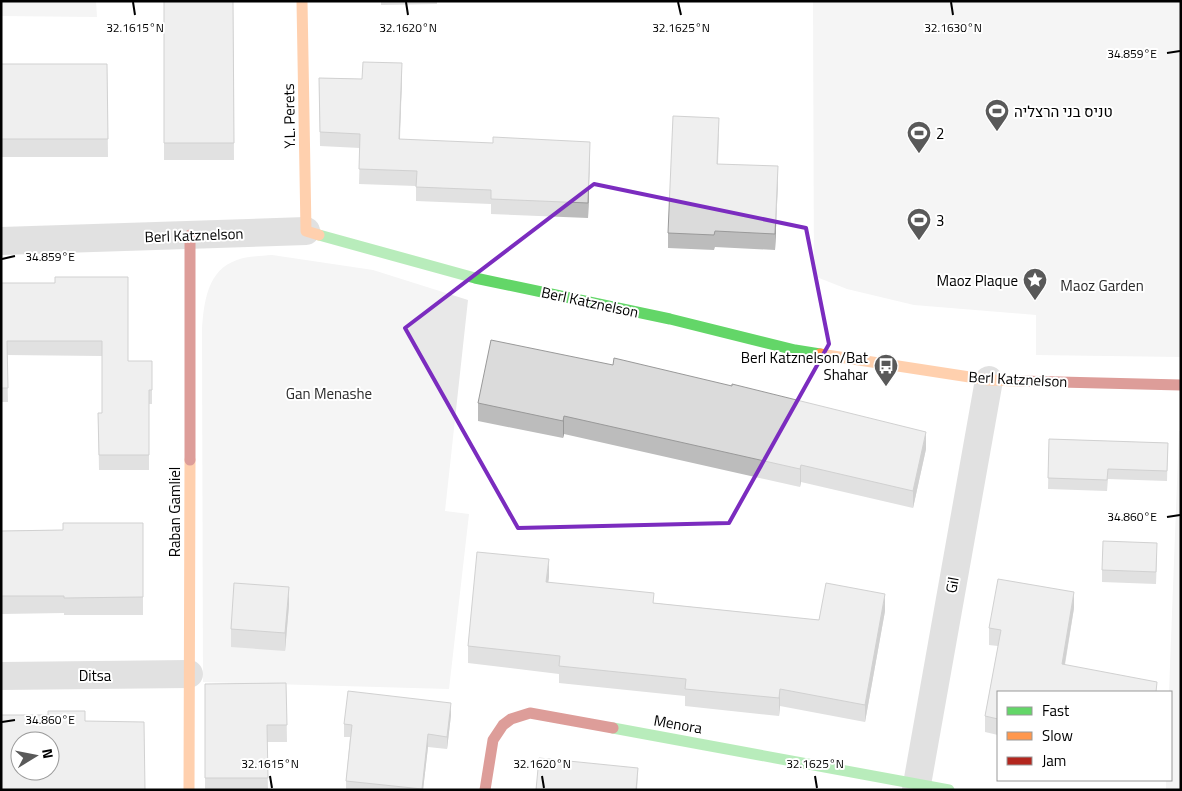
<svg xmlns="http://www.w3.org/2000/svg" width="1182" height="791" viewBox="0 0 1182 791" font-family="'Titillium Web',Heebo,sans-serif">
<rect width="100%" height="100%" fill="#fff"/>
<path fill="#e8e8e8" d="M1,1h95l1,16 -96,-1z
M813,1h368v356l-145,-2v-40l-122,-10 -67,-16 -33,-13z
M272,255l101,15 95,30 -23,211 24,3 -20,175 -246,-7 -1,-353c2,-26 5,-59 35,-69 10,-4 24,-4 35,-5z
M1179,431h2v359h-15v-10h5l-2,-88z"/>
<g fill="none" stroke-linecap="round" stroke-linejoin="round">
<path stroke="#bdbdbd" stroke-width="28" d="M1,241l305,-10
M1,676l188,-2
M916,790l73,-410"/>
<path stroke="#63d668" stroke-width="11" d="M319,235l156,43 195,41 125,31 25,4
M613,728l336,62"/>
<path stroke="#ff974d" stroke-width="11" d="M302,1l4,230 13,4
M820,354l169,26 30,1
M189,790l1,-330"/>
<path stroke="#b3261e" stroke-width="11" d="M1019,381l162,4
M190,460v-225
M485,790l8,-50 10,-15 8,-6 19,-6 83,15"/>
</g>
<path fill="#bcbcbc" d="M164,1h69l1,159h-70z
M381,1h56v3l-56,1z
M1,64h106l1,93h-107z
M319,78l43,1 40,-1 -2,61 190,17 -2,62 -97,-4v-10l-75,-3v-15l-57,-2 1,-36 -40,-2z
M719,133l-1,31 60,18 -3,68 -60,-3 -1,3 -46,-2v-15z
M1,283h54l73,78h24v43h-3v66h-50l-1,-57h4v-57l-95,-1 1,47h-7z
M478,403l448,46 -13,59 -112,-26 -1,5 -236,-53 -1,4 -85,-17z
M1049,439l119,4 -1,38 -59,-2 -1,12 -59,-2z
M143,523v92h-79v-2l-63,1v-83l62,-1z
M1157,555l-1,29 -54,-2v-12z
M549,577l-1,5 106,21 165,17 66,-9 -20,111 -85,-16 -1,10 -94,-10v-10l-126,-13v-9l-91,-11v-17z
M289,605l-4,46 -54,-4v-18z
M1074,608l-9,57 92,27h-159v43l-13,-3v-16l13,-70 -9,-1v-17z
M286,683l1,59h-20l1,48h-63v-106z
M451,715l-4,34 -19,-2 -5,43h-77v-9l4,-44h-6v-13z"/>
<path fill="#999" d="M402,63v15l-3,76v-15z
M590,142v14l-2,62v-15z
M778,166v16l-3,68v-16z
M564,416v18l-1,4v-17z
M926,432v17l-13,59v-17z
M801,465v17l-1,5v-18z
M549,559v18l-3,22v-17z
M289,587v18l-4,46v-18z
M1074,592v16l-12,72v-16z
M885,594v17l-20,111v-17z
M780,689v17l-1,10v-18z
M451,703v12l-4,34v-12z
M428,734v13l-5,43h-1z
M638,768l-1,22h-1z"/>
<path fill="#dbdbdb" stroke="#999" fill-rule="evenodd" d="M164,1h69l1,142h-70z
M363,62l39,1 -3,76 94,4v-6l97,5 -2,61 -97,-4v-9l-75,-3 1,-16 -58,-2 1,-35 -40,-2 -1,-54 43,1z
M1,64h106l1,75h-107z
M673,116l46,2 -2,46 61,2 -3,68 -60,-3 -1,4 -46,-2z
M55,277h73v84h24v29h-3v65h-50l-1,-42h4v-72h-95l1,47h-7v-105h54z
M491,340l122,25 1,-7 118,28v-2l194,48 -13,59 -112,-26 -1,4 -236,-53 -1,5 -85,-18z
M1049,439l119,4 -1,28 -59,-2 -1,11 -59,-2z
M63,523h80v74l-79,1v-2h-63v-65l62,-1z
M1103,541l54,2 -1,29 -54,-2z
M477,552l72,7 -3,23 108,11 -1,10 166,17 7,-37 59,11 -20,111 -85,-16 -1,9 -94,-9 1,-10 -127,-13 1,-10 -92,-10z
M998,579l76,13 -12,72 95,18 -1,10h-158v27l-13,-3 16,-86 -12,-2z
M234,583l55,4 -4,46 -54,-4z
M286,683l1,42h-20l1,53h-63v-94z
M348,691l103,12 -4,34 -19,-3 -6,55 -76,-8 6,-56 -8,-1z
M48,711h37v10l59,1 1,68h-144v-75h47zM20,741h30v30h-30z
M539,758l99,10 -2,22h-100z"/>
<path d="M0 0H1182V791H0ZM594,184l212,44 23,116 -100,179 -211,5 -113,-200z" fill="#fff" fill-opacity=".55" fill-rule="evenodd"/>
<path fill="none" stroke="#7b2cbf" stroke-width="4" stroke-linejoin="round" d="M594,184l212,44 23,116 -100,179 -211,5 -113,-200z"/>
<path fill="none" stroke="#000" stroke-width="2" d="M133,2l2,13M406,2l2,13M678,2l3,13M951,2l2,13M1167,53l13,-2M2,259l13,-3M1167,517l13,-2M2,722l13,-2M270,776l2,12M542,776l2,12M815,776l2,12"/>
<defs>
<symbol id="stadium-pin" viewBox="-11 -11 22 30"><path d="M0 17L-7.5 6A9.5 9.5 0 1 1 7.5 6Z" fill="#595959" stroke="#fff"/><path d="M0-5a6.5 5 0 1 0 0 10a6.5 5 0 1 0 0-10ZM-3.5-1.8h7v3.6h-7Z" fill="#fff"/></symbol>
<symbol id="sight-pin" viewBox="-11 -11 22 30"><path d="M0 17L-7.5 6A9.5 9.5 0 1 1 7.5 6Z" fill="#595959" stroke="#fff"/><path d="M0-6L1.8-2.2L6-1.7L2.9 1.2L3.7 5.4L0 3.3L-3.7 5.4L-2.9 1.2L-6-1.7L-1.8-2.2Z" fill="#fff"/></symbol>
<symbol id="bus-pin" viewBox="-11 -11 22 30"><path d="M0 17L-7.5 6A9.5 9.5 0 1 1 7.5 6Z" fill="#595959" stroke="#fff"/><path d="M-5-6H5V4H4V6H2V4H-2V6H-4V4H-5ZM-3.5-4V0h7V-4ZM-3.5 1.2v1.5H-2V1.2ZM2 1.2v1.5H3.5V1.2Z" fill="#fff"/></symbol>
</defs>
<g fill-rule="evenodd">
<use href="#stadium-pin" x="983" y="97" width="28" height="38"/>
<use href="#stadium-pin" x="905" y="119" width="28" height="38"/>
<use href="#stadium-pin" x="905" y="206" width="28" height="38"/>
<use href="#sight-pin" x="1021" y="266" width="28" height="38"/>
<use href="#bus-pin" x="872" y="352" width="28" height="38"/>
</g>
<g text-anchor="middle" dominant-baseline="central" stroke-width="4" stroke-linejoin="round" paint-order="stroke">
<g font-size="15" fill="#000" stroke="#fff" text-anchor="start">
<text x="1014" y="111">טניס בני הרצליה</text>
<text x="936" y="133">2</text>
<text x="936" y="220">3</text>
<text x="1018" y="280" text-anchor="end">Maoz Plaque</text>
<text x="868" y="357" text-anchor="end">Berl Katznelson/Bat<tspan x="868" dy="17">Shahar</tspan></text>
</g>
<g font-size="15" fill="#000" stroke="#fff">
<text transform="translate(289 116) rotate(-91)">Y.L. Perets</text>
<text transform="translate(194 235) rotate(-2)">Berl Katznelson</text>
<text transform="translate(590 302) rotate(12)">Berl Katznelson</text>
<text transform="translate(1018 379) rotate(3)">Berl Katznelson</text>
<text transform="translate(174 512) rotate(-90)">Raban Gamliel</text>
<text transform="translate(952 585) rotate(-80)">Gil</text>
<text x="95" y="675">Ditsa</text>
<text transform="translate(678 724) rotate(10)">Menora</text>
</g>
<g font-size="15" fill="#2c2c2c" stroke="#fff">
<text x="1102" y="285">Maoz Garden</text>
<text x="329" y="393">Gan Menashe</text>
</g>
</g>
<g font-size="12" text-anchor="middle" fill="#000" stroke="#fff" stroke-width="4" stroke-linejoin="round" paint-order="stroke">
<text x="135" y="32">32.1615°N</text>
<text x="408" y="32">32.1620°N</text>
<text x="681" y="32">32.1625°N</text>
<text x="953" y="32">32.1630°N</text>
<text x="1132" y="58">34.859°E</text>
<text x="50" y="261">34.859°E</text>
<text x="1132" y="521">34.860°E</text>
<text x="50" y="724">34.860°E</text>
<text x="270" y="768">32.1615°N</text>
<text x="542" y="768">32.1620°N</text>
<text x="815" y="768">32.1625°N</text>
</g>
<rect width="1182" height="791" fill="none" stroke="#000000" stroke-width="5"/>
<rect x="997" y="691" width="175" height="90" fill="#ffffff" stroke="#999999"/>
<rect x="1007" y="707" width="25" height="8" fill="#63d668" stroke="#999999"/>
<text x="1042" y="716" font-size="15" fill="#000000">Fast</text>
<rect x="1007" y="732" width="25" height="8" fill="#ff974d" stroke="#999999"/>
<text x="1042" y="741" font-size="15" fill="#000000">Slow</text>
<rect x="1007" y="757" width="25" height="8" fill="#b3261e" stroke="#999999"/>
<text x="1042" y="766" font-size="15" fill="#000000">Jam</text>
<g transform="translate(35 756) rotate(80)"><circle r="24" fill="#ffffff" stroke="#999999"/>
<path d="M0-4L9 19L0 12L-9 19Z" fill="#595959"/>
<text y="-8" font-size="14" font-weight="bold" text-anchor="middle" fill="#000000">N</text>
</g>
</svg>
